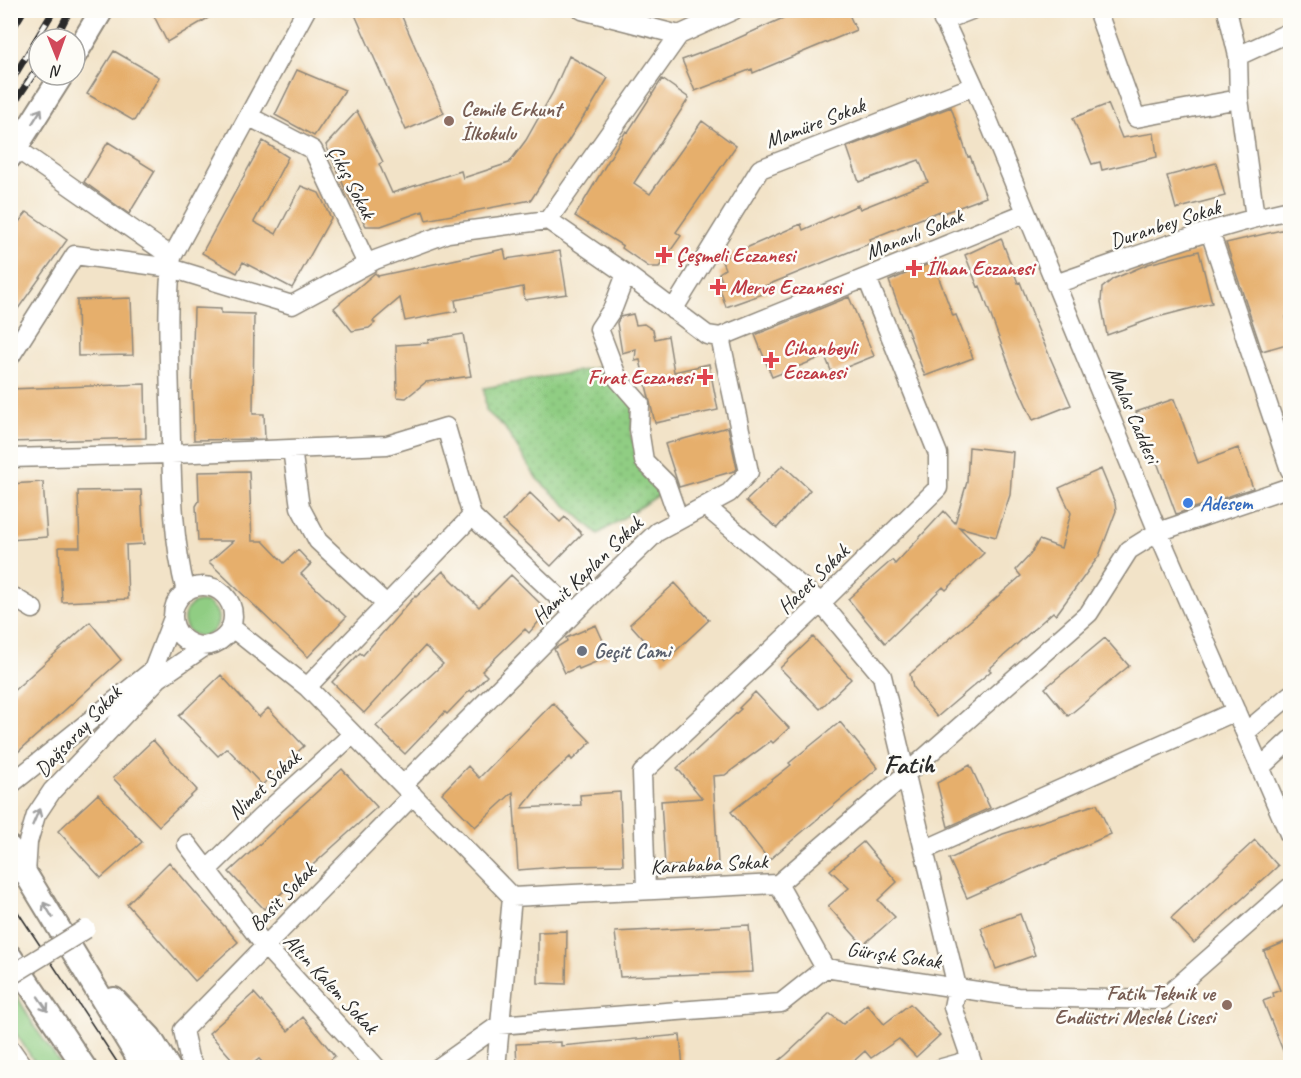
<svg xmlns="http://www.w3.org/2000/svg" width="1301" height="1078" viewBox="0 0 1301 1078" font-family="Caveat,sans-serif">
<defs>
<pattern id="park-dots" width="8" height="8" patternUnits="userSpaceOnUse" patternTransform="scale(1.5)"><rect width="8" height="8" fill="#90cd83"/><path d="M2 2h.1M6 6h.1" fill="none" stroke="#7cb071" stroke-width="1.8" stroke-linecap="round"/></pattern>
</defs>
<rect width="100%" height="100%" fill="#fdfcf7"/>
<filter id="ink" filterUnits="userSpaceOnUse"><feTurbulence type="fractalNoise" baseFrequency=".0167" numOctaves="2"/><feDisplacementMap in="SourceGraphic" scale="12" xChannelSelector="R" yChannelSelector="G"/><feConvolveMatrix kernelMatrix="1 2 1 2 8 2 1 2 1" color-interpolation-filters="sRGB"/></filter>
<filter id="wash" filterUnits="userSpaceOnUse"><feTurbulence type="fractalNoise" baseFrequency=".008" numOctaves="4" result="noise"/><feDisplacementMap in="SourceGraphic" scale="24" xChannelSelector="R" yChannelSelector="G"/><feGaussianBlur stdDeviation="1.35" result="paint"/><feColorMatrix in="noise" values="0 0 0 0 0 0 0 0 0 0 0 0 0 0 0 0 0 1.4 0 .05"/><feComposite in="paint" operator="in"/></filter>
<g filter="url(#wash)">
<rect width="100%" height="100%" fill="#f2e3c8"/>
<path fill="#90cd83" stroke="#5e7c57" stroke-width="1.5" d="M184 619a17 17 0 1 1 34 0a17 17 0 1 1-34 0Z
M10,984l26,45 27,38h-25l-27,-41z"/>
<path fill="url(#park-dots)" stroke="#5e7c57" stroke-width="1.5" d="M601,367l27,19 5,19 -2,32 31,56 -64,41 -61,-55 -32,-51 -19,-17 -2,-23z"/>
<g id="blocks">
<path fill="#e6af6c" d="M151,10h71l-55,32z
M353,10h46l45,103 -38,17z
M801,10h46l9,20 -103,43 -1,-4 -57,22 -13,-31 43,-16z
M114,51l45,26 -25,44 -47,-27z
M569,56l39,22 -20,34 -1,-1 -56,89 -105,20 -3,-9 -42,15h-15l-20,-35 -20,-46 31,-34 26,51 -4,2 13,29 69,-22 2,7 46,-15 17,-23 27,-48z
M297,70l48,20 -31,46 -39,-21z
M662,79l27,19 -55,85 16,11 52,-73 34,25 -60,86 5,4 -22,31h-10l-27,-19 1,-2 -48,-30 51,-85 2,1z
M1108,104l14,34 32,-5 3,24 -55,13 -2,-8 -8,2 -19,-46z
M951,107l17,50 2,-1 16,41 -45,17 -1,-3 -70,28 1,4 -106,43 3,6 -42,15 -6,-18 4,-2 -5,-14 6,-4 -4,-10 80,-35 2,6 55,-25 2,4 68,-27 -9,-22 -60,22 -12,-35z
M263,141l25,16 -34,65 22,12 25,-48 18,7 12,25 -39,70 -49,-26 -6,11 -35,-20z
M108,142l47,29 -26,43 -45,-32z
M1216,163l9,33 -49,13 -9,-33z
M27,212l40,28 -57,80v-87z
M1290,228v88l-4,1 4,15v11l-28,8 -36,-108z
M1001,238l17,45 2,-1 13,33 -1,1 39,89 -38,15 -20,-44 -33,-90 -2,1 -13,-32z
M504,249l2,10 54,-8 7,43 -42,6 -2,-13 -68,13 2,11 -52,10 -5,-23 -27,23 2,2 -6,5 -17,3 -18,-23 41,-35 3,3z
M1199,251l13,52 -58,15 -47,17 -6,-33 1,-14 11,-9 35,-15z
M933,262l20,54 3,-1 17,43 -48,18 -36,-95z
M849,297l25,59 -42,17 -7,-17 -53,21 -17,-42z
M131,298l2,57 -55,1 -1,-56z
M194,308l27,1v4l33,1 -1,100h11l1,25 -71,1 -2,-52z
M633,314l3,11 8,-1 9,6 2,9 13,-3 6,36 35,-8 9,46 -63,13 -15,-63 -5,1 1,-12 -14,4 -5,-30 3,-6z
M463,334l8,42 -45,6 -20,16 -9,-1 -1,-52 32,-2v-3z
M145,384l1,54 -136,4v-53z
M1174,399l24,64 40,-15 15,40 -77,26 -19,-52 -2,1 -19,-51z
M728,427l9,42 -3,2 -55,16 -14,-43z
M969,447l44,5 -3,43 -14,42 -37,-10 25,26 -38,37 -3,-3 -58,56 -37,-44 44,-39 3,4 49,-53 11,12 12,-41z
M783,465l27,25 -33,38 -31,-27z
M1101,469l14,34 1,8 -17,45 -43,59 -3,-3 -64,57 2,2 -54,46 -24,-29 -3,-14 111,-98 -5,-6 14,-15 9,-15 22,8 10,-35 -12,-25z
M249,471l3,70h11l21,22 14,-13 13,14 -10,10 45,43 -38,40 -99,-95 24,-21h-35l-2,-35 3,-5 -1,-29z
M43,482l4,55 -37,3v-56z
M141,490l3,54 -18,1 2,54 -66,3 -3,-55h21l-2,-56z
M530,493l30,29 5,-5 17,17 -31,32 -48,-45z
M443,571l36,36 32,-32 37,36 -19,22 -4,-4 -43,42 5,5 -15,16 -2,-2 -23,24 -2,-2 -40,42 -29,-28 67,-62 -18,-18 -61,67 -32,-31 28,-29 3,2 52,-59 1,1z
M675,583l34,37 -45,42 -34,-38z
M90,622l31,38 -111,99v-65z
M596,625l14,31 -31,13 -1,-2 -13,6 -11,-24 13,-8 -1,-3z
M813,637l38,42 -31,30 -40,-41z
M1105,638l24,28 -61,50 -23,-28z
M221,675l38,42 9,-9 36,38 -42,39 -35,-37 -9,8 -39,-40z
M755,692l34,36 -16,15 -2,-2 -46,34 -12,1 5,88 -53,2 -4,-65 41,-3 -25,-30 64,-59 -2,-1z
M553,703l38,39 -19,18 -2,-3 -30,28 -18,23 59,-3 -1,-10 40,-3 3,73 -54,1 -51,4 -5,-78 -38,35 -33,-34 26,-27 11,12z
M840,722l38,46 -109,92 -38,-48 60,-47 -2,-2z
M153,740l44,50 -38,36 -46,-48z
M970,765l20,43 -42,19 -11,-44z
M342,769l35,38 -113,102 -35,-37z
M98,794l44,48 -41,36 -43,-47z
M1097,804l14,30 -144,64 -18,-39 54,-25z
M1255,840l23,26 -84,77 -23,-25z
M863,842l34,40 -19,18 17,17 -32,28 -35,-39 21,-18 -19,-18z
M169,862l69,80 -43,39 -68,-77z
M1020,914l15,41 -39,14 -15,-41z
M749,925l4,47 -133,5 -5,-45z
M567,931l-1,53 -28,-1v-51z
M1290,940v128l-27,-67 11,-4 -1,-4 7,-3 -16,-39z
M254,993l34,38 15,-14 32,39 -14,12h-53l-9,-9 -12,9h-7l-31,-35z
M867,1004l17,20 26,-20 30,31 -24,22 -17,-18 -28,19 -6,-7 -19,17h-76l16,-13 44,-41 13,10z
M680,1035l3,33h-166l-1,-24 45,-2v4z"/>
</g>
</g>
<g filter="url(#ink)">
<use href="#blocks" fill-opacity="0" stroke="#8e877a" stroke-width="1.5"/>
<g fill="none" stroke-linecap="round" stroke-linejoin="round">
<defs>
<path id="minor" d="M582,10l97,25
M939,10l35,76 184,446 132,304
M1097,10l39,108 103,-19
M1227,10l11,46 1,43 16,119
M943,21l28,-11
M1238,56l52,-24
M250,117l63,33 54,114
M17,149l155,108
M548,220l131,-185 55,-25
M1210,232l80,238
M626,274l-13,34 -14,21 19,50 22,25 -1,25 5,32 22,22 13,37
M1055,284c77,-26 155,-57 235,-74
M673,310l87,-141 214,-83
M720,337l305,-124
M10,357l65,-102 96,13 121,37 83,-45 73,-27 100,-13 78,54 81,61 13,2 29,135 -20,21 -72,39 -59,57 -195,196
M292,449l8,58 18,34 69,64
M10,458l161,-4 216,-9 59,-18 26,89 102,96
M705,506l116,97 61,73 75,311 -4,20 21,61
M173 616a30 30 0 1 1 60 0a30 30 0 1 1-60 0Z
M186,592c-16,-62 -14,-129 -16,-193 -1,-47 -4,-95 2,-142l134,-247
M10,595l23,14
M231,627l76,60 205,210 266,-13 128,-110 183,-161 40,-63 29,-18 132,-45
M307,687l165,-171
M1246,732l44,-37
M1261,767l29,-27
M10,785l143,-115 20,-52
M187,844l78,102 112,122
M924,850l312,-139
M207,870l53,-52 93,-84
M26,874l2,-32 8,-27 16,-24 107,-113 48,-33
M778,884l47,84
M646,890l-4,-117 179,-170 117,-115v-34l-71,-176
M10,1048l14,20
M195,1068l-6,-10 -6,-28 230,-235
M438,1068l61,-43 282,-22 44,-35 192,29 145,3 128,-113
M496,1068l16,-171
M942,1068l29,-8"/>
<path id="major" d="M75,55l27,-45
M10,157l52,-82
M10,848l134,220
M10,956l75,112
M114,999l36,38 19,31"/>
</defs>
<use href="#minor" stroke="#8e877a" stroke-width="21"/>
<use href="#major" stroke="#8e877a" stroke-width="26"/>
<use href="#minor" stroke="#fff" stroke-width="18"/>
<use href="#major" stroke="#fff" stroke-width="22"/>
<path stroke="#2b2b2b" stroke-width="1.5" d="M10,900l111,168"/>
<defs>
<path id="rail" d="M10,33l14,-23
M55,39l15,-29
M10,83l44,-73
M10,109l29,-43"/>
</defs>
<use href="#rail" stroke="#2b2b2b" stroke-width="7"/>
<use href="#rail" stroke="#fdfcf7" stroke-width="4.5" stroke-dasharray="14" stroke-linecap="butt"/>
<defs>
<path id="minor-bridge" d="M10,976l76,-47"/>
</defs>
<use href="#minor-bridge" stroke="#8e877a" stroke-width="21" stroke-linecap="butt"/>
<use href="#minor-bridge" stroke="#fff" stroke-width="18"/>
</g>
<defs><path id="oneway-shaft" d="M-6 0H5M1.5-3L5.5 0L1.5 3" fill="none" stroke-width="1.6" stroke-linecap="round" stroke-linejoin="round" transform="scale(1.5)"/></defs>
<g stroke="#a0a0a0">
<use href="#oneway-shaft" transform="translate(37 116) rotate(-58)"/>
<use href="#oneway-shaft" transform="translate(36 817) rotate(-67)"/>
<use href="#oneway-shaft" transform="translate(48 910) rotate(-121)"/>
<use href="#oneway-shaft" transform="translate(43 1004) rotate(56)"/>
</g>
</g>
<g fill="#8d6e63" stroke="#fdfcf7" stroke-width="2">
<circle cx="449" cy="121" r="6"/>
<circle cx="1227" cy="1005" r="6"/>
</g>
<g fill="#e0444e" stroke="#fdfcf7" stroke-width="2">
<path d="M661 246h6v6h6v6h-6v6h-6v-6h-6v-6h6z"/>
<path d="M911 259h6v6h6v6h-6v6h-6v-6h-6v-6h6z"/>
<path d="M715 278h6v6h6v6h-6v6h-6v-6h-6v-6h6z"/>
<path d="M768 351h6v6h6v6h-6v6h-6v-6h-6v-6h6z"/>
<path d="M702 368h6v6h6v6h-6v6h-6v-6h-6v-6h6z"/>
</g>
<circle fill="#3f7fe0" stroke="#fdfcf7" stroke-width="2" cx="1188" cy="503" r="6"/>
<circle fill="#6b7280" stroke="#fdfcf7" stroke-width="2" cx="582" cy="651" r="6"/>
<g text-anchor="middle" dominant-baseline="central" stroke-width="5" stroke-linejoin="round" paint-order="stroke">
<g font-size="21" font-weight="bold" fill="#785e54" stroke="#fdfcf7" text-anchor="start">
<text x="461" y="109">Cemile Erkunt<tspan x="461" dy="24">İlkokulu</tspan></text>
<text x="1215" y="993" text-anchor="end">Fatih Teknik ve<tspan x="1215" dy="24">Endüstri Meslek Lisesi</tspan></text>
</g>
<g font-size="21" fill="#2b2b2b" stroke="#fdfcf7">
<text transform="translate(815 123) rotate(-21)">Mamüre Sokak</text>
<text transform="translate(352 182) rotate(63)">Çıkış Sokak</text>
<text transform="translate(1165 224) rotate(-18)">Duranbey Sokak</text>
<text transform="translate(914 234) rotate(-22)">Manavlı Sokak</text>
<text transform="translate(1134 415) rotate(67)">Malas Caddesi</text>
<text transform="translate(587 570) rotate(-44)">Hamit Kaplan Sokak</text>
<text transform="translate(813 579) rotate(-44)">Hacet Sokak</text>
<text transform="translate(78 731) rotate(-47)">Dağsaray Sokak</text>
<text transform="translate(264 785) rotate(-43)">Nimet Sokak</text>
<text transform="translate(709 864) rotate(-3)">Karababa Sokak</text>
<text transform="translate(282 897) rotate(-46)">Basit Sokak</text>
<text transform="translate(894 955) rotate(8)">Gürışık Sokak</text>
<text transform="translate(331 984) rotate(47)">Altın Kalem Sokak</text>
</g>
<g font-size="21" font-weight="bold" fill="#be3a42" stroke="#fdfcf7" text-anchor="start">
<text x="676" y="255">Çeşmeli Eczanesi</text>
<text x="926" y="268">İlhan Eczanesi</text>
<text x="730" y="287">Merve Eczanesi</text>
<text x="783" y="348">Cihanbeyli<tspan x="783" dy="24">Eczanesi</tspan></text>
<text x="693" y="377" text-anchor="end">Fırat Eczanesi</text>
</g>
<g font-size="21" font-weight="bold" fill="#366cbe" stroke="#fdfcf7" text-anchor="start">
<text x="1200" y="503">Adesem</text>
</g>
<g font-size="21" font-weight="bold" fill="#5b616d" stroke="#fdfcf7" text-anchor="start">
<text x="594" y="651">Geçit Cami</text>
</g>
<g font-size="27" font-weight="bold" fill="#2b2b2b" stroke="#fdfcf7">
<text x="909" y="764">Fatih</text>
</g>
</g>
<rect width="1301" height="1078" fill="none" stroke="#fdfcf7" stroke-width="36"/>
<g transform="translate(57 57) rotate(179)"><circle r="28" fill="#fdfcf7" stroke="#a9a8a5" stroke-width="1.5"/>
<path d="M0-4.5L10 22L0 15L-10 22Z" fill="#d1495b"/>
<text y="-9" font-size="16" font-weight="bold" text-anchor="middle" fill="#2b2b2b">N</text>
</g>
</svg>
